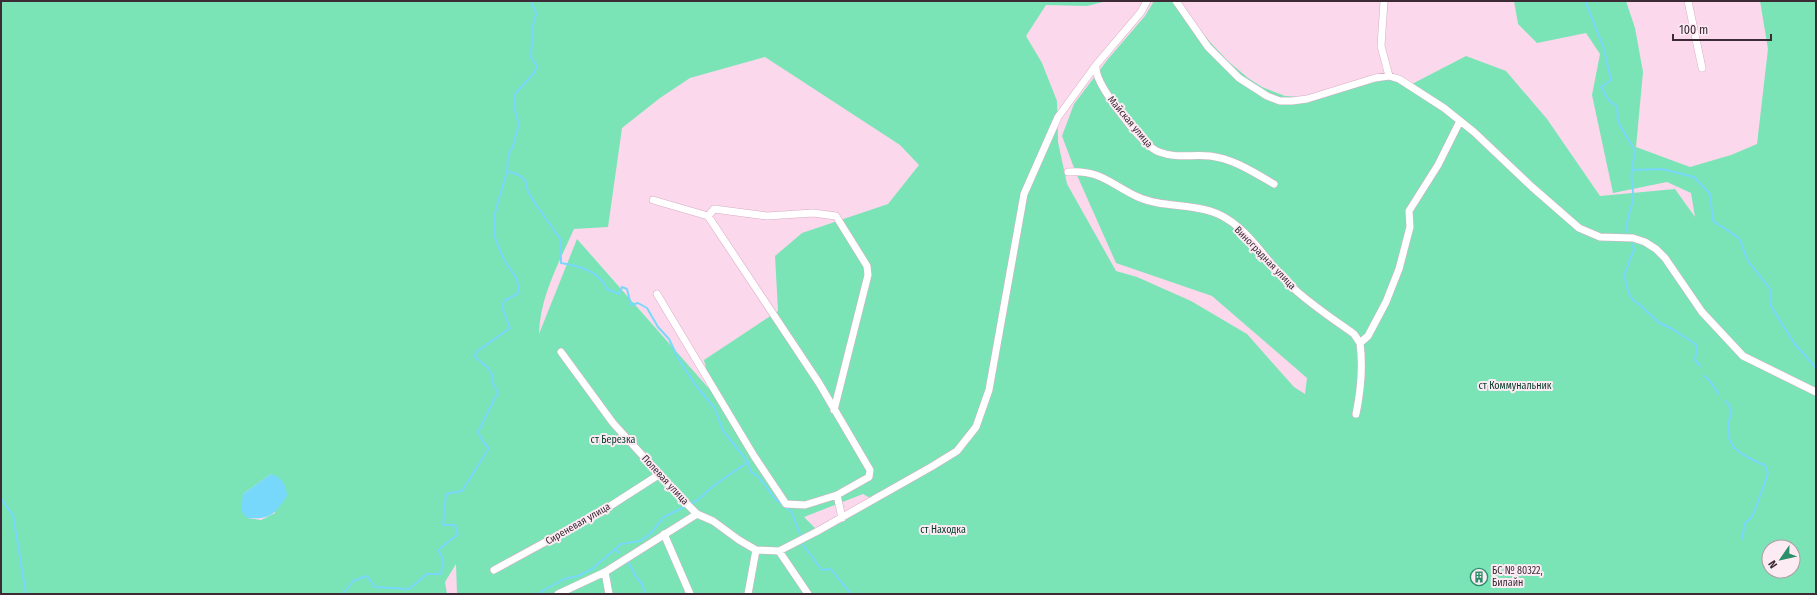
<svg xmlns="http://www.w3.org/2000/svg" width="1817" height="595" viewBox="0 0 1817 595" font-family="'Fira Sans Condensed',sans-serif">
<rect width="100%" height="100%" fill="#fbd8eb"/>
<path fill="#7be4b7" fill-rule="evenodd" d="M1,1h1106l-20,5 -41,-1 -20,31 16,27 15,38 1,41 9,42 49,87 21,6 54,24 56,33 47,53 11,7 2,-16 -95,-82 -96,-33 -40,-90 -14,-37 12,-32 34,-45 37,-43 9,-15h17l25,23 14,18 19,20 19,16 14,9 23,9 15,1 86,-23 26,10 54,-28 40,15 41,48 53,77 75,-7 20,28 -4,-24 -24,-11 -54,11 -21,-98 8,-41 -14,-21 -49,10 -19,-19 -4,-23h112l9,27 8,44 -7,75 54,20 41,-12 26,-11 11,-95 -8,-48h56v593h-1359l-1,-30 -11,18 2,12h-446zM765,57l135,88 19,20 -31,39 -86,29 -27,23 3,55 -74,49 8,32 -135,-153 -38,95c1,-38 20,-71 35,-105l34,-2 14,-99 38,-30 30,-20zM271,474l4,39 -14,7 -14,-2 -4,-24zM863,494l7,4 -54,31 -12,-12zM1769,547h24v24h-24z"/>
<path fill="#78d8fb" d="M271,474c11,4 15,10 16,22 -12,18 -17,24 -40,22l-6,-7 2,-17z"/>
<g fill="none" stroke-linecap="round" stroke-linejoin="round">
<path stroke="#78d8fb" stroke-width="2" d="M1585,1l18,45 8,34 -10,7 8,14 8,5 1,16 17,29 -3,19 30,-1 32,8 16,17 3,27 26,17 9,23 23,29v16l23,37 22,25
M507,171l12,4 6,5 3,12 9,14 24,34v23c18,3 38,8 46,26l12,5 3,-7 5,2 4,16 7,-2 9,5 11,19 11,12 9,19 16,25 21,26 8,22 25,31 3,10 8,5 16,22 16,12 9,23
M1627,232c-2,-12 5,-22 6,-34 1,-9 -3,-17 -1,-28
M1632,244l2,5 -10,27 5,18 4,6 6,4 19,18 14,7 25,16 -2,15 5,6
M1704,376l5,4 10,14
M1726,401c9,10 1,20 2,30 1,16 10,21 23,28 5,2 8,5 14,6l3,8 -4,12 -12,32 -7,6 -3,16
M1,499l12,16 13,79
M803,545l19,25 9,-1 20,25
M619,553l-4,-4 6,-5 19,-3 9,-6 15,-18 34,-17 15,-14 35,-24
M629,563l7,14 6,7 3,10
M343,594l10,-13 14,-5 8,11 34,2 18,-15h14l2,-15 -5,-9 20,-16 -3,-9h-12l3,-31 16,-3 27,-43 -6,-6 -5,-10 20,-40 -6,-10 1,-6 -5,-8 -13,-11 1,-5 34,-24 -8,-21 2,-6 15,-8 -2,-14 -13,-19 -10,-25 1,-22 12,-42 1,-15 5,-10 6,-22 -5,-17v-12l20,-22 3,-6 -6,-10 2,-32 3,-12 -5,-12
M537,594l27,-15 14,-3 14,-7 22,-19"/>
<defs>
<path id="minor" d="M1176,1l32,46 31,31 28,18 13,5h12l15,-2 68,-21 14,-2 10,3 45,29 30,24 58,55 47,41 21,9 33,1 12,4 11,7 9,9 37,54 41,44 73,36
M1384,1l-3,45 8,30
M1688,1l14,67
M1096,65c0,3 0,6 1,9 5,17 45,72 62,78 19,7 32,2 51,4 24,3 43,16 64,28
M1068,172c31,-3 44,13 70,25 24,11 55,6 80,17 30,13 50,50 73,72 19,18 42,33 63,48l6,9
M653,200l55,16 111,167 51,87 -1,7 -32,18 5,23
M708,216l6,-7 53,7 46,-3 23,3 31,50 1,9 -34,135
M657,294l97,162 32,48 19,1 32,-10
M561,352l52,71 69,76 15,15 16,7 26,19 17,10 23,1 37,-19 115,-65 26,-16 19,-24 13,-37 35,-196 34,-77 38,-52 45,-53 6,-11
M1356,414c5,-24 7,-47 4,-71l8,-7 18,-34 13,-33 11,-42 -1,-16 29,-46 22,-44
M664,534l26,60
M779,551l29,43
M494,570l110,-60 56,-36
M605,572l4,22
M558,594l47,-22 92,-58
M748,594l8,-44"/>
</defs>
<use href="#minor" stroke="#d8adc5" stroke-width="8"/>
<use href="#minor" stroke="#fff" stroke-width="7"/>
</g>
<defs>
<symbol id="building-ring" viewBox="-11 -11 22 22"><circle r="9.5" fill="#fdebf4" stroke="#2c8f6a" stroke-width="1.5"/><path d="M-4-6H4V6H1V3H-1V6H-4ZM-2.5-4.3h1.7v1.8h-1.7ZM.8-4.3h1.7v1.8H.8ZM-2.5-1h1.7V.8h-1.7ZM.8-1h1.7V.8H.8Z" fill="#2c8f6a"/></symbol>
</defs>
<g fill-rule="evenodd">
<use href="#building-ring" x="1469" y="567" width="20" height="20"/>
</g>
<g text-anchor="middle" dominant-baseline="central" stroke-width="4" stroke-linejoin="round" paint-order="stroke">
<g font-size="10" fill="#3c2b34" stroke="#fdebf4">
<text transform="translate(1130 122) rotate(50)">Майская улица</text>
<text transform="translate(1265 258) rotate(46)">Виноградная улица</text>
<text transform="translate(665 480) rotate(47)">Полевая улица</text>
<text transform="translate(578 524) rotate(-30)">Сиреневая улица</text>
</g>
<g font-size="10" fill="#013826" stroke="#fdebf4">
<text x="1515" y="386">ст Коммунальник</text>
<text x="613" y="440">ст Березка</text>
<text x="943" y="530">ст Находка</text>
</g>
<g font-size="10" fill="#3c2b34" stroke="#fdebf4" text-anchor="start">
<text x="1492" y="571">БС № 80322,<tspan x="1492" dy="12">Билайн</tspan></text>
</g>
</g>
<rect width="1817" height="595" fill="none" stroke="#3c2b34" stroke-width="4"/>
<g transform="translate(1781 559) rotate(236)"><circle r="19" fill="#fdebf4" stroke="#b09ea7"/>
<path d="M0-3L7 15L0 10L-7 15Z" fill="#2c8f6a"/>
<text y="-6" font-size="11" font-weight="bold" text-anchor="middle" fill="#3c2b34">N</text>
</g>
<path d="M1673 34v6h98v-6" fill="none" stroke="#3c2b34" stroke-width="2"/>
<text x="1679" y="34" font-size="12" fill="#3c2b34" stroke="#fdebf4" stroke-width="3" paint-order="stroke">100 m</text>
</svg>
